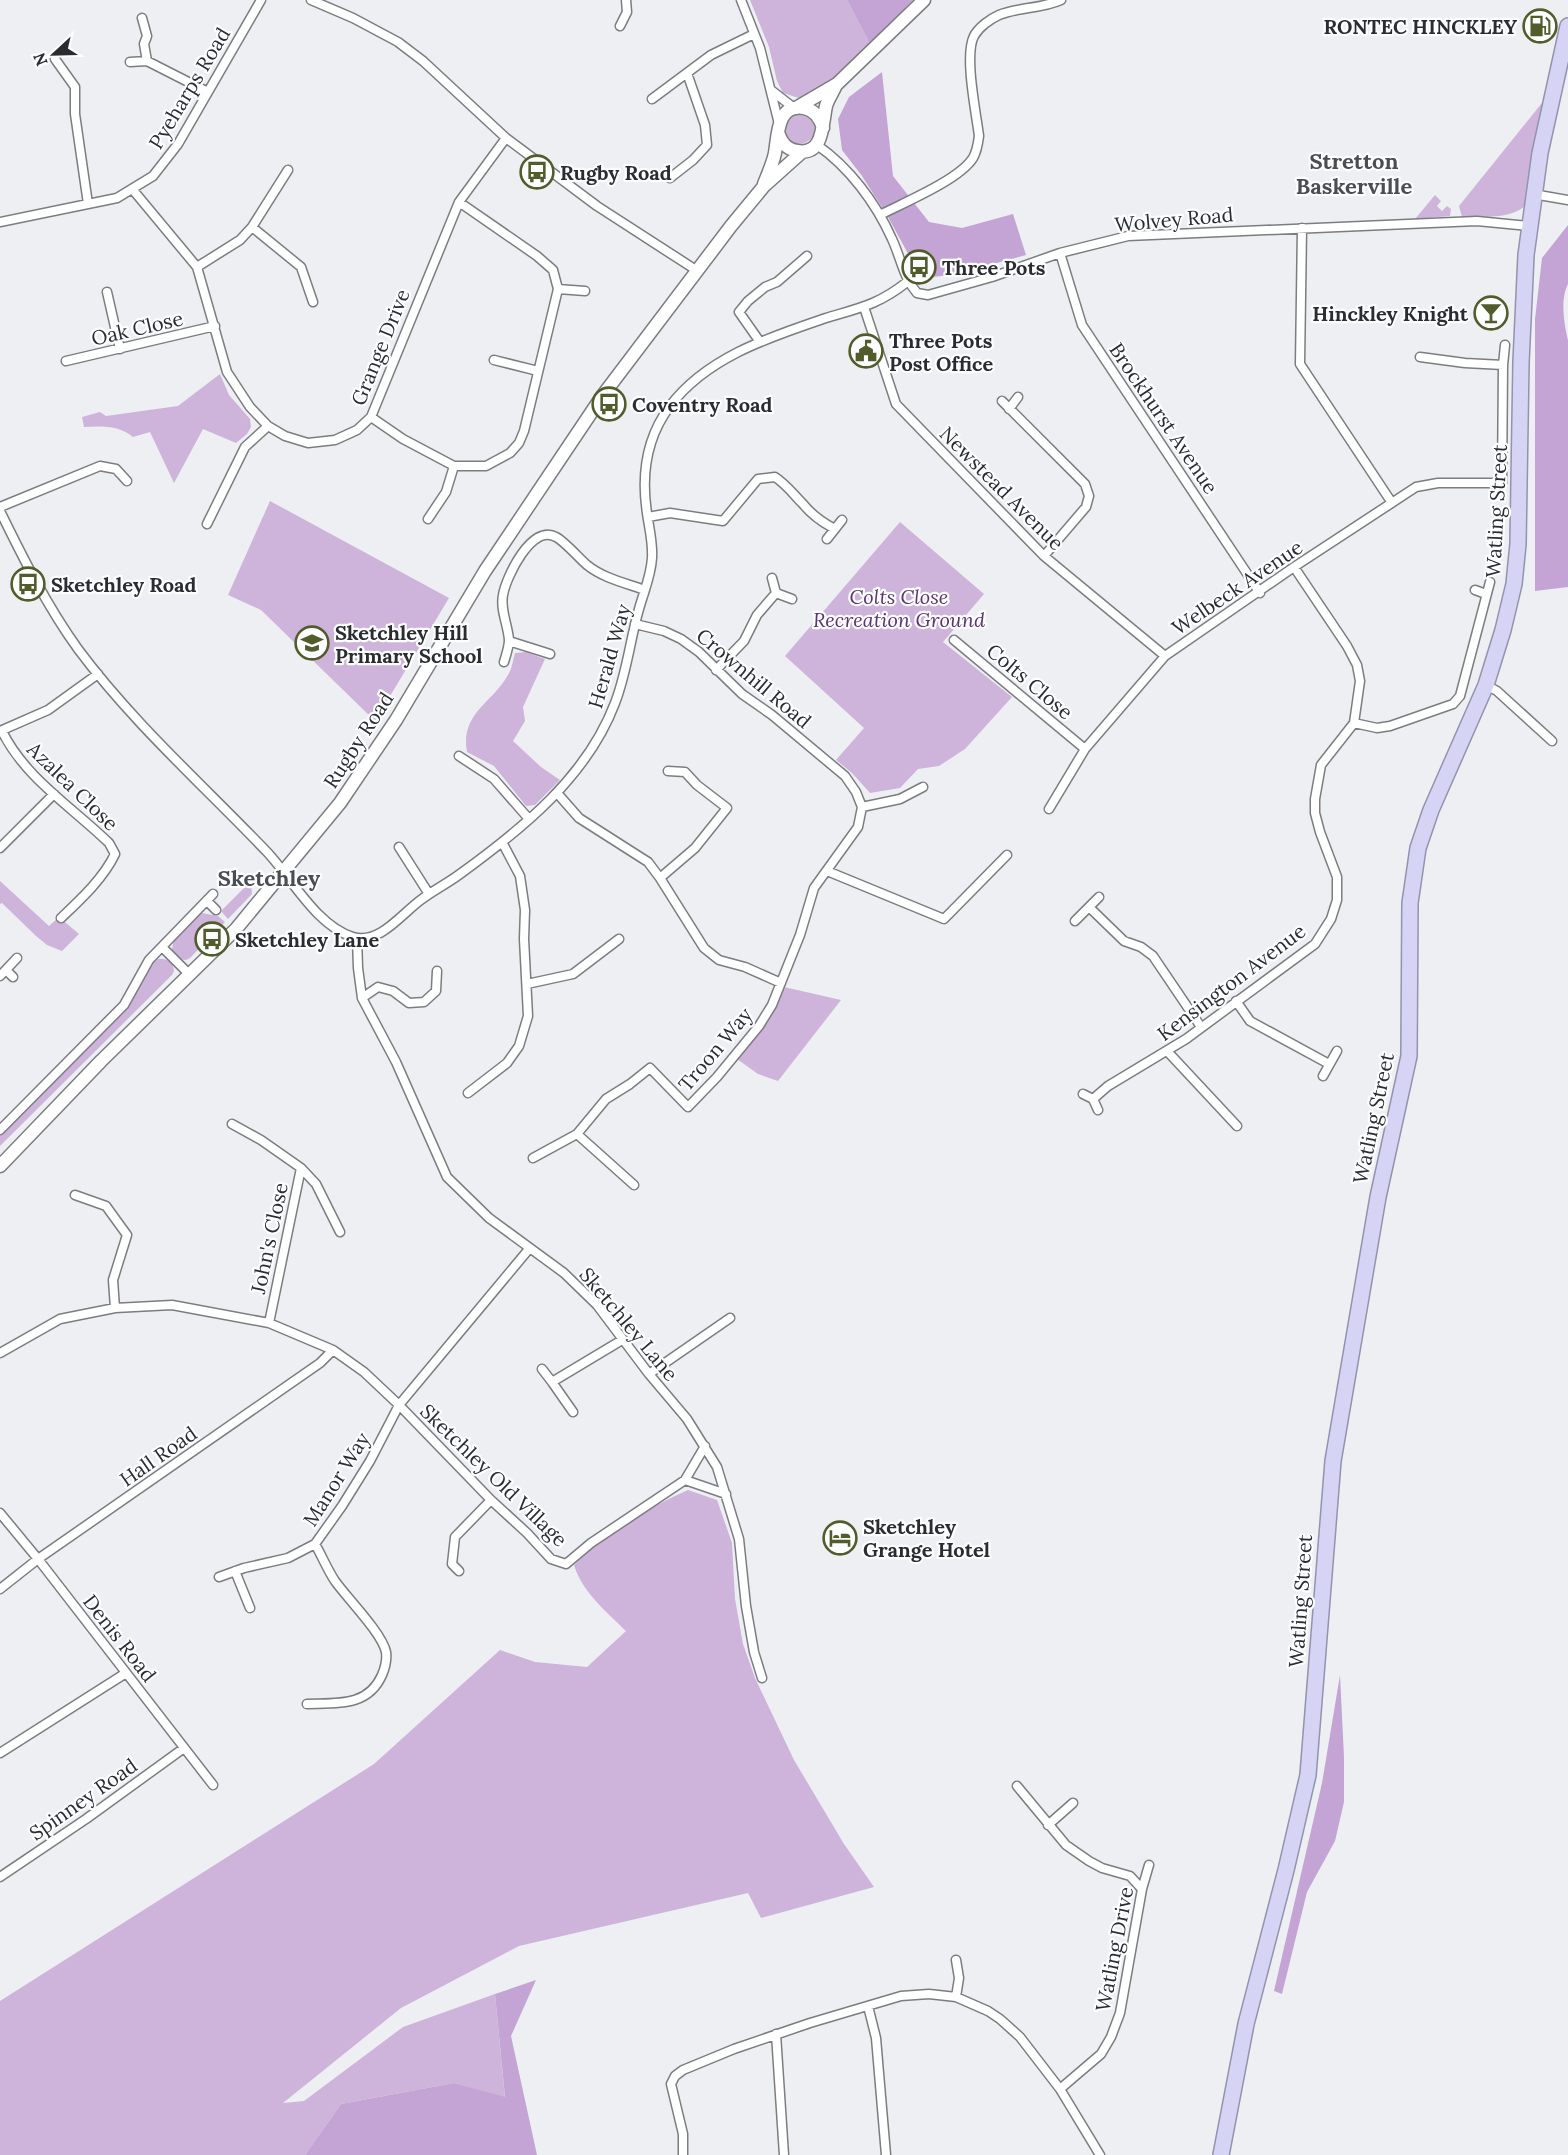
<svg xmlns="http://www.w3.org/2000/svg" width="1568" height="2155" viewBox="0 0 1568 2155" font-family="Lora,serif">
<rect width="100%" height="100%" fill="#edeff3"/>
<path fill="#ceb4db" d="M750,0h97l23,44 -47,43 -21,12 -19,-6 -6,-12 -8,-34z
M1546,98l-22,109c-17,13 -42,9 -62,10l-3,-11z
M783 128a16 16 0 1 1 32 0a16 16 0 1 1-32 0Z
M1435,195l6,6 -4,5 5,5 5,-5 4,3 -1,7 -35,3z
M220,374l9,21 21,24 1,8 -4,7 -11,9 -33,-14 -29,54 -24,-51 -17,5c-14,-12 -32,-11 -49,-10l-2,-10 18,-5 6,4 72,-10z
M270,501l179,97 -74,123 -114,-111 -33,-15z
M900,522l84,72 -41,48 69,55 -47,52 -26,17 -21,3 -18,19 -30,5 -18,-20 -16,-13 28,-32 -79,-72z
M526,652l19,7 -22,48 2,14 -12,20 28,26 19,13 -25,25 -9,1 -32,-40 -27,-14c-7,-38 25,-49 41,-77 4,-6 5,-15 7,-22z
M0,881l49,45 10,-9 20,17 -17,17 -15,-6 -11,-9 -34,-33 -2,1z
M251,881l1,13 -24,25 -7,-8z
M202,913l16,3 7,6 -35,36 -4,2 -8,-1 -6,-10 2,-10 23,-24z
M158,959c9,-1 15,3 16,12l-2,4 -172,171v-14l126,-127 12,-17 13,-24z
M784,987l57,13 -63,81 -20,-7 -21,-15 29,-36z
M688,1490l29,10 15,43 3,56 8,45 12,34 39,82 50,84 30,43 -113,31 -13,-25 -229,53 -118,62 -118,95 21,-2 99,-74 92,-33 10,104 -51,-15 -113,21 -36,51h-305v-154l374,-237 126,-114 35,12 52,5 39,-36c-19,-19 -44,-39 -52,-66 32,-32 73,-57 114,-75z"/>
<path fill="#c4a4d4" d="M847,0h66l-43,44z
M882,72l11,104 36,46 33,6 51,-14 13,41 -70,19 -30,4 -15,-19 -23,-42 -26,-41 -20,-26 -4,-31 11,-22z
M1568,225v59c-8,15 -4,40 0,56v247l-33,4v-272l7,-61z
M1340,1675l4,82v45l-9,39 -28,51 -25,102 -8,-3 48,-208z
M536,1980l-25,56 26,119h-232l36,-51 113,-21 51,14 -10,-103z"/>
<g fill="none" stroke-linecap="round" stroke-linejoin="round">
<defs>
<path id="minor" d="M311,0l42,18 45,24 25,19 83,77 91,68 99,64
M741,0l19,48 19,76
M142,18l5,18 -3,8 3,17
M620,26l7,-14 -1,-12
M55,59l20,28v27l13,90
M130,62l17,-1 61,31
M771,90l23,18
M652,99l59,-44 43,-21
M817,145c32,22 59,58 75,94 9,19 11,38 25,54l11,2 64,-18 68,-24 68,-17 349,-15 52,5
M670,178l23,-18 14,-15 -2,-20 -18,-52
M133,190l64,77 30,105 23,35 18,19 17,10 23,7 27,-3 22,-10 14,-13 88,-215 47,-64
M1533,194l35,6
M880,215c23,-12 79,-35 93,-57 4,-7 5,-14 6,-22 -3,-24 -15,-81 -5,-100 5,-9 16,-17 25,-21 19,-8 42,-6 62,-15
M0,222l117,-24 36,-22 25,-32 83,-144
M252,227l36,-57
M1302,228l-2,136 92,139
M1060,253l22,72 178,268
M197,267l43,-27 12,-13 49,40 12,35
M558,289l27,2
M107,292l13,57
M864,307l32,97 148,152 121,100
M760,342l-21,-30 9,-11 17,-14 12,-5 30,-26
M494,360l44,11
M66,361l149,-35
M1503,365l2,-20
M1002,401l83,83 4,12 -3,11 -42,49
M1009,409l9,-12
M371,417l32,22 51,27h32l24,-13 9,-10 5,-12 34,-142 -5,-19 -16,-14 -78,-54
M0,507l100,-41 16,3 11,12
M0,511c23,47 47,95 78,138 55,74 126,137 190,204 24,26 49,73 85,84 27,8 49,-24 69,-38 12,-9 26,-16 38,-25 62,-45 127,-97 155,-171 12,-31 15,-63 24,-94 5,-18 12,-33 13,-51 1,-16 -3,-30 -5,-45 -6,-39 -1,-75 23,-107 37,-49 100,-69 156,-88 33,-10 52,-13 81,-36
M648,517l22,-4 53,8 35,-42 17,-2c12,8 18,17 28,27 8,10 19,18 30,24
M428,519l18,-27 8,-26
M207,524l38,-77 23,-21
M827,539l15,-19
M1475,590l11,4
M776,593l16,6
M954,640l131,109
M509,641l41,13
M504,662c2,-7 5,-15 5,-22 -1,-15 -9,-30 -6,-45 3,-18 29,-72 53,-58 8,4 23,21 31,28 16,13 38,18 58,25
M716,670l28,-29 13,-26 19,-22 -4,-15
M1486,685l11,6 55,50
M1354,723l23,5 13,-2 63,-22 7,-8 30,-114
M0,731l48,-21 50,-36
M2,731c23,47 70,76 107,112l6,11c-12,25 -35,46 -54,64
M459,756l35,23 35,40
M557,793l22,25 69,44 12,16 44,70 15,12 26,7 36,16
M862,807l38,-8 23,-12
M1049,809l36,-60 80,-93 129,-89 122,-80 22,-4h64l1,-118 -38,-2 -45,-6
M399,847l30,47
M0,848l54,-54
M827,871l117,48 63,-64
M660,878l35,-30 32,-40 -30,-23 -12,-13 -17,-1
M207,901l9,9
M1090,908l34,33 17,6 12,9 48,71
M1075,921l24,-24
M357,938l1,30 4,30 34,64 51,115 42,41 75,55 33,32 52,69 38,45 30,48 22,72 7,67 8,46 8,26
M162,947l28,28
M6,970l7,7
M0,976l17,-18
M527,984l46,-10 46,-35
M362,998l16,-11 15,4 16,12 15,-1 12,-11 1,-20
M1236,1001l14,20 79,43
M1167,1051l70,75
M1323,1076l14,-25
M468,1093l39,-30 12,-17 9,-30 -4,-77 1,-29 -5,-34 -18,-34
M1083,1094l10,5 5,11
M1093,1099l15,-13 78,-47 129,-95 16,-25 6,-19v-23l-17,-45 -5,-19v-14l6,-34 33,-42 6,-42 -3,-16 -10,-19 -53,-79
M232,1124l29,16 40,28 -32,155
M0,1130l124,-125 25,-45 64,-66
M533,1158l44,-24
M301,1168l15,16 24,48
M634,1185l-57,-51 29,-35 24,-15 20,-16 38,39 29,-30 42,-51 13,-21 28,-70 14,-47 44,-61 4,-20 -6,-15 -11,-16 -73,-61 -30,-21 -43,-42 -18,-13 -17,-8 -29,-7
M75,1195l31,11 21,29 -14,45 2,28
M0,1353l60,-34 55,-11 57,-3 97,18 64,27 31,22 35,33 92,95 36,33 24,26 15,5 25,-21 94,-63 41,14
M542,1369l10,13
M649,1374l81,-56
M573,1412l-21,-30 70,-42
M685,1480l20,-34
M0,1513l38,46 175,226
M235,1571l15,37
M459,1571l-7,-7 3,-27 36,-37
M219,1577l25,-9 44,-10 27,-14 27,-38 28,-45 29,-56 130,-156
M0,1589l38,-30 282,-196 13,-13
M307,1704c30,-1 61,3 75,-29 3,-7 5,-16 4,-23 -4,-19 -39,-54 -51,-71 -8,-12 -13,-25 -20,-37
M0,1753l126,-80
M1017,1786l49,59 23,16 13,7 28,8 12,13
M1048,1825l25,-22
M0,1877l86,-58 98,-71
M956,1997l3,-19 -3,-18
M868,2006l8,32 10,117
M776,2034l8,121
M1060,2089l41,-35 10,-17 9,-24 22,-124 7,-24
M683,2155v-21l-12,-50 4,-8 8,-6 51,-21 76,-26 91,-27 28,-2 27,3 32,14 12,8 20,18 40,52 40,66"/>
<path id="secondary" d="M796,108l41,-24 87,-84
M778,132c3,10 8,17 19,19 27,5 25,-27 29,-45 2,-7 7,-14 10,-21
M764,184c4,-10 9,-21 11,-31 3,-18 2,-50 29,-45 11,2 16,10 19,20
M0,1166l101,-105 135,-132 104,-126 56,-83 89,-149 118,-176 128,-169 33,-40 38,-34"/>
<path id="trunk" d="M1221,2155l25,-131 40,-154 22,-95 25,-314 45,-264 31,-141 1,-153 8,-55 13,-38 55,-125 17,-55 11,-46 4,-40 3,-182 5,-107 14,-102 28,-127"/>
</defs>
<use href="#minor" stroke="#7b7d80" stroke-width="11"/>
<use href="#secondary" stroke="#7b7d80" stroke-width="15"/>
<use href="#trunk" stroke="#9393ad" stroke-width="18"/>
<use href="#minor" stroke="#fff" stroke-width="8"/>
<use href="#secondary" stroke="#fff" stroke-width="12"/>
<use href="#trunk" stroke="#d6d4f4" stroke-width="15"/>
</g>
<defs>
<symbol id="fuel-ring" viewBox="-11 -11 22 22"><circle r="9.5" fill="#fbfdff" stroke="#525c2b" stroke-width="1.5"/><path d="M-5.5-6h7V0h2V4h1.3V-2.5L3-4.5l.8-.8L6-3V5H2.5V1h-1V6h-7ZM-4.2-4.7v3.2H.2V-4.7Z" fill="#525c2b"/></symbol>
<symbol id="bus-ring" viewBox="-11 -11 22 22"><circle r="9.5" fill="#fbfdff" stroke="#525c2b" stroke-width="1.5"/><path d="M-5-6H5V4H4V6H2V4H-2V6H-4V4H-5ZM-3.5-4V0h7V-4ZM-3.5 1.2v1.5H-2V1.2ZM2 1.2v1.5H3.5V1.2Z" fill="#525c2b"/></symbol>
<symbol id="bar-ring" viewBox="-11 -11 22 22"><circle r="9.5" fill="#fbfdff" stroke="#525c2b" stroke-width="1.5"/><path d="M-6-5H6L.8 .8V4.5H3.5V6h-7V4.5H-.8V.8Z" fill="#525c2b"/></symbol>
<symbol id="civic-ring" viewBox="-11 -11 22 22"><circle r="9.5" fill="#fbfdff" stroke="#525c2b" stroke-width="1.5"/><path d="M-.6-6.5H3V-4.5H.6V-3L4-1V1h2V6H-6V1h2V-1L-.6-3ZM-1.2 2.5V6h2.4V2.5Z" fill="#525c2b"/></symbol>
<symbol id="school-ring" viewBox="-11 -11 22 22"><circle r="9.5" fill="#fbfdff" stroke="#525c2b" stroke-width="1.5"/><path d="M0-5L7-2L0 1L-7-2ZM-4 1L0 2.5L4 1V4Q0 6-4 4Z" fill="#525c2b"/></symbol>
<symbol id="hotel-ring" viewBox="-11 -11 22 22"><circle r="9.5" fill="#fbfdff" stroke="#525c2b" stroke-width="1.5"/><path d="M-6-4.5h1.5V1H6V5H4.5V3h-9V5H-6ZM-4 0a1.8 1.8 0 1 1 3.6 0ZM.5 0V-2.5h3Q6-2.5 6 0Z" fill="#525c2b"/></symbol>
</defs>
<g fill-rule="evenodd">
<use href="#fuel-ring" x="1521" y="7" width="38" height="38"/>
<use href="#bus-ring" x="518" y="153" width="38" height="38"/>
<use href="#bus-ring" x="900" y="248" width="38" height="38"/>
<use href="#bar-ring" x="1472" y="294" width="38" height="38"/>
<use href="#civic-ring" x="847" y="332" width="38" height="38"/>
<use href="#bus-ring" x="590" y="385" width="38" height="38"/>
<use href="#bus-ring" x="9" y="565" width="38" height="38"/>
<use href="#school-ring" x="293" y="624" width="38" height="38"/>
<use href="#bus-ring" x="193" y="920" width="38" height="38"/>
<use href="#hotel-ring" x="821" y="1519" width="38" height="38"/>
</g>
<g text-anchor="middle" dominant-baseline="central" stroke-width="4.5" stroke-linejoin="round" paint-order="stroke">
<g font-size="20" font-weight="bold" fill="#2b2c2d" stroke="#fbfdff" text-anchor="start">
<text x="1517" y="26" text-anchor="end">RONTEC HINCKLEY</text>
<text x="560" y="172">Rugby Road</text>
<text x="942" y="267">Three Pots</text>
<text x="1468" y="313" text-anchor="end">Hinckley Knight</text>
<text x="889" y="340">Three Pots<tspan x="889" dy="23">Post Office</tspan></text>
<text x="632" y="404">Coventry Road</text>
<text x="51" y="584">Sketchley Road</text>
<text x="335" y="632">Sketchley Hill<tspan x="335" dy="23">Primary School</tspan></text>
<text x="235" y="939">Sketchley Lane</text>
<text x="863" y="1526">Sketchley<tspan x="863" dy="23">Grange Hotel</tspan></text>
</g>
<g font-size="20" fill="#2b2c2d" stroke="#fbfdff">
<text transform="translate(189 88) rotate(-59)">Pyeharps Road</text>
<text transform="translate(1174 219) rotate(-5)">Wolvey Road</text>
<text transform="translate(137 328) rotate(-13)">Oak Close</text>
<text transform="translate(380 347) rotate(-68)">Grange Drive</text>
<text transform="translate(1164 418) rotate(56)">Brockhurst Avenue</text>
<text transform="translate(1002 488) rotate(45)">Newstead Avenue</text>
<text transform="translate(1496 511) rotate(-87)">Watling Street</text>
<text transform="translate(1237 587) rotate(-34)">Welbeck Avenue</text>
<text transform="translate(609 656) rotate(-74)">Herald Way</text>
<text transform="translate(754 678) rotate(40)">Crownhill Road</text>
<text transform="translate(1030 681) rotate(40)">Colts Close</text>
<text transform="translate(358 740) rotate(-57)">Rugby Road</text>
<text transform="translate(73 786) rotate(44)">Azalea Close</text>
<text transform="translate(1231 982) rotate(-37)">Kensington Avenue</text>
<text transform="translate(715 1049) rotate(-50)">Troon Way</text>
<text transform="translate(1373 1118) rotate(-78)">Watling Street</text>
<text transform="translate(269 1238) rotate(-78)">John's Close</text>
<text transform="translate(629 1324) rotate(50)">Sketchley Lane</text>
<text transform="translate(158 1456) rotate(-35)">Hall Road</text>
<text transform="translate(494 1475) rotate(44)">Sketchley Old Village</text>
<text transform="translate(336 1479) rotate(-58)">Manor Way</text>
<text transform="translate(1300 1601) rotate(-86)">Watling Street</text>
<text transform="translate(120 1638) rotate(52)">Denis Road</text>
<text transform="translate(83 1799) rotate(-35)">Spinney Road</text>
<text transform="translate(1114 1949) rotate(-79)">Watling Drive</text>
</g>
<g font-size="20" font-style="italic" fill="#5c336e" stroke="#fbfdff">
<text x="899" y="596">Colts Close<tspan x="899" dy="23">Recreation Ground</tspan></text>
</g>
<g font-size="22" font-weight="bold" fill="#4b4d50" stroke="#fbfdff">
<text x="1354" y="161">Stretton<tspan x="1354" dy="25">Baskerville</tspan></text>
<text x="269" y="878">Sketchley</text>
</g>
</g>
<g transform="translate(54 54) rotate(248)" stroke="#fbfdff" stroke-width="4.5" paint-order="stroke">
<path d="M0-4.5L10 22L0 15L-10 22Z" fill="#2b2c2d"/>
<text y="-9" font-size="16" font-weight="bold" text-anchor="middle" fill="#2b2c2d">N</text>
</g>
</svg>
